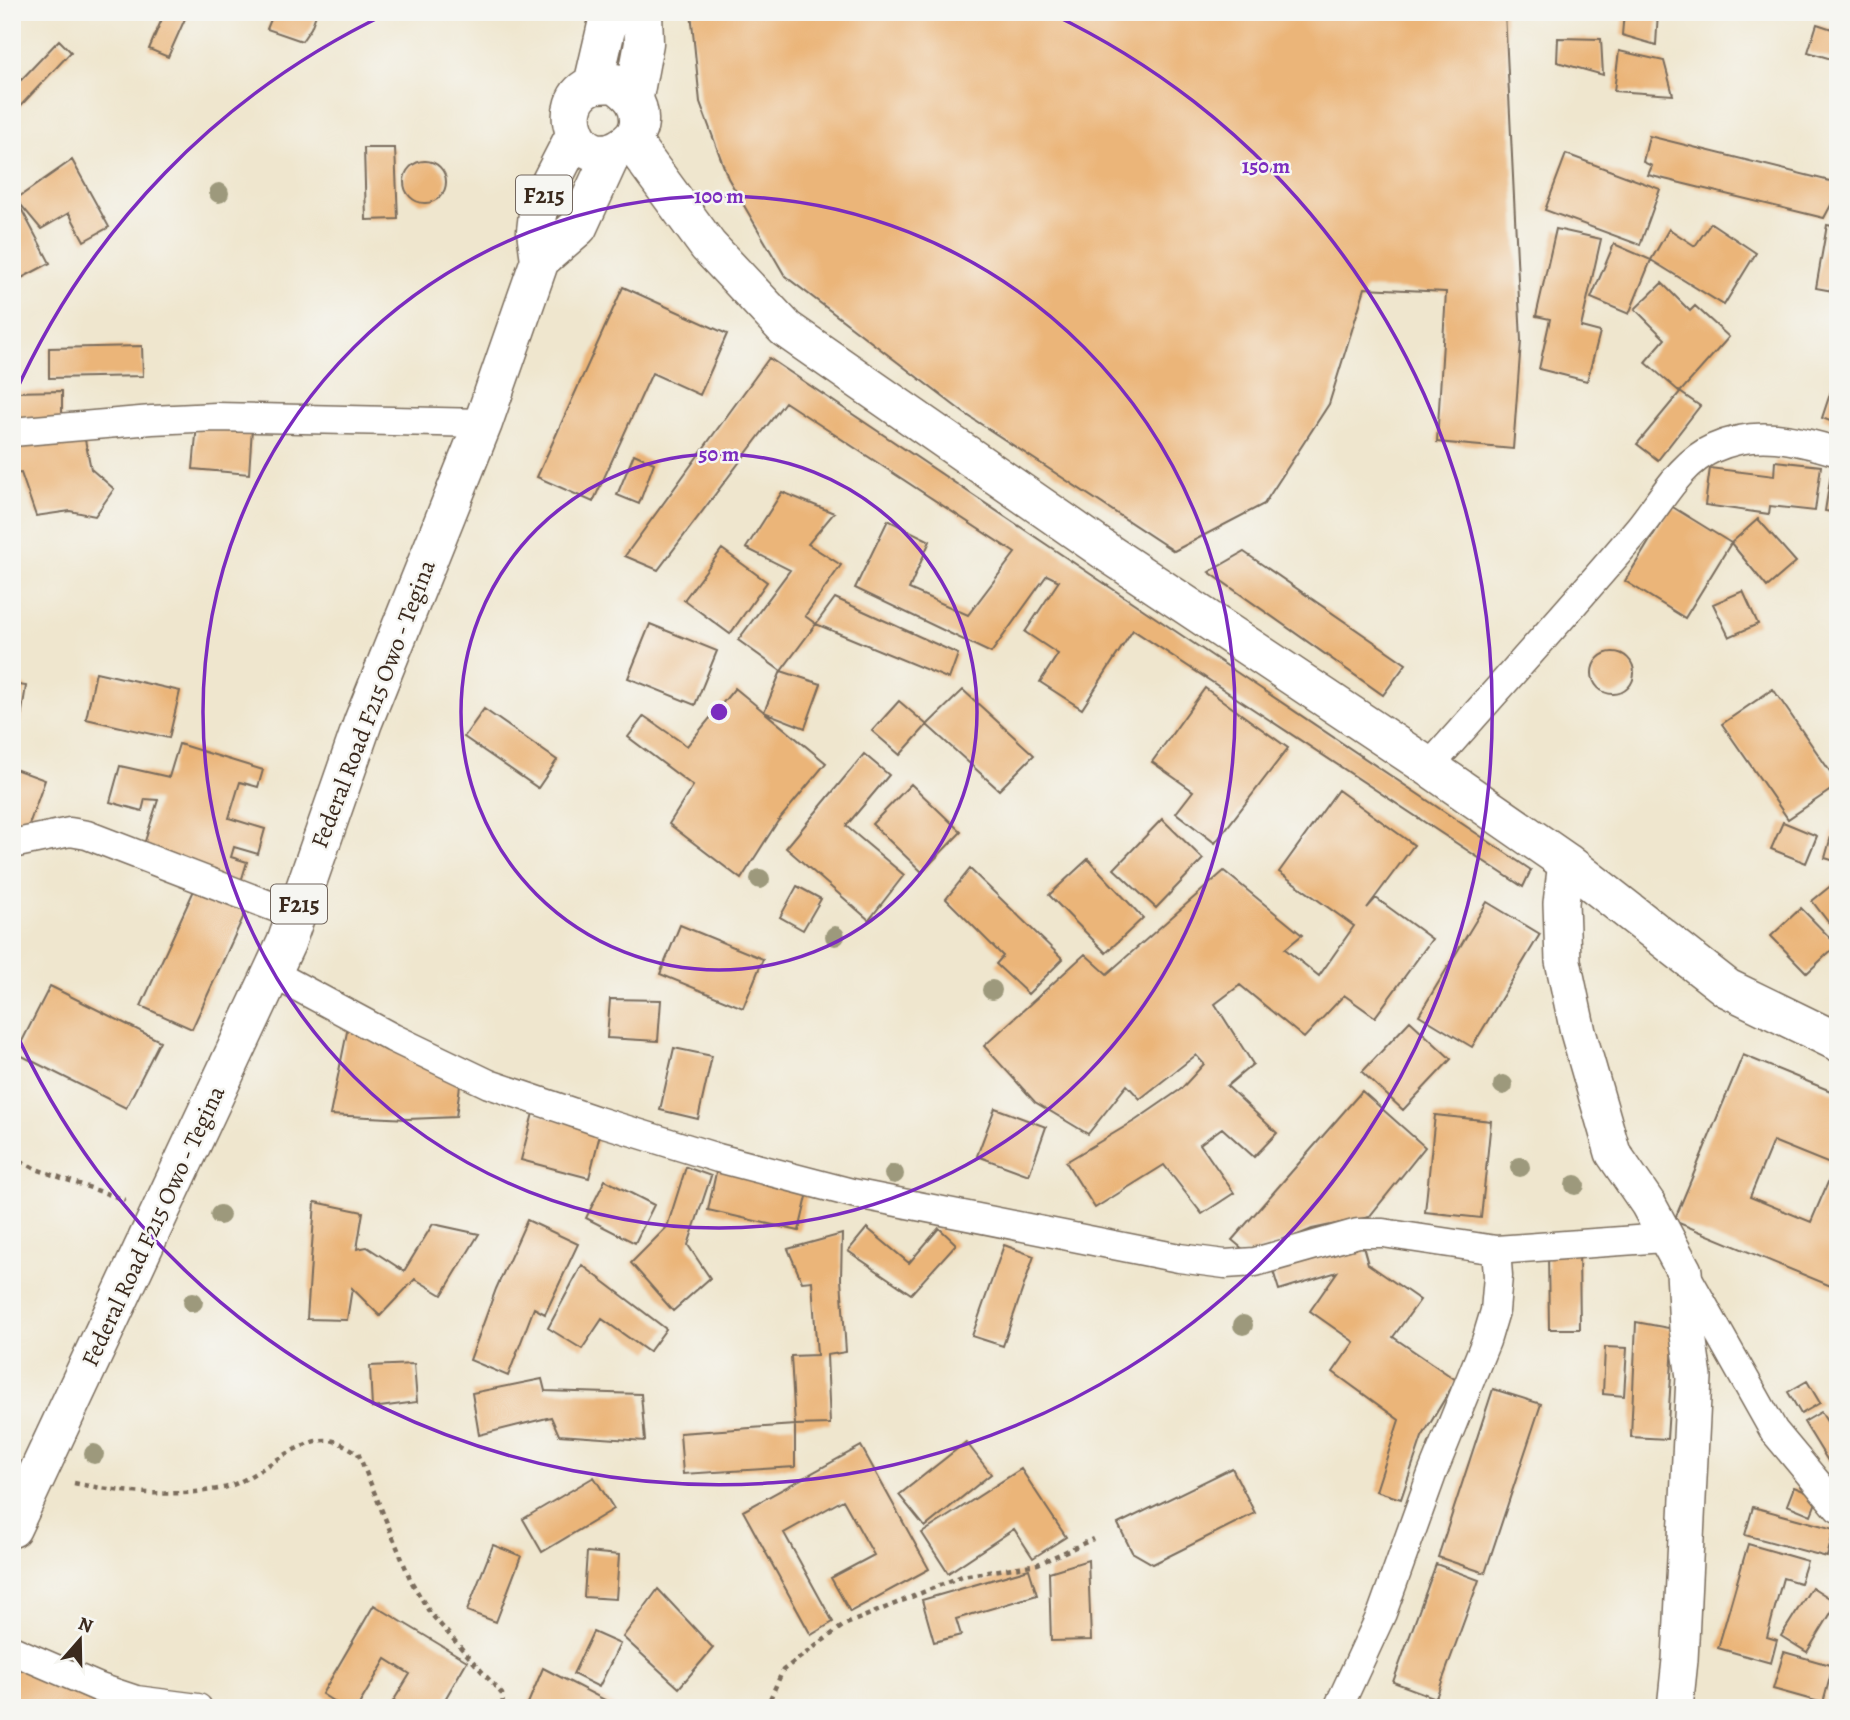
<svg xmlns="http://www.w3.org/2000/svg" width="1850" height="1720" viewBox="0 0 1850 1720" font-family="Alegreya,serif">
<rect width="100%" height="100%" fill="#f6f6f2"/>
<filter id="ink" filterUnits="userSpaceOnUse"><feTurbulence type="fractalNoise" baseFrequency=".0143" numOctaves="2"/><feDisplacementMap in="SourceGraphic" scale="14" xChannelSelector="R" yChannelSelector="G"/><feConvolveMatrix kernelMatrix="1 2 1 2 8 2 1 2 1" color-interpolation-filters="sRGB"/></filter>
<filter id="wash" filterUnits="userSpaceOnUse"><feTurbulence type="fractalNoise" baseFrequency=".00686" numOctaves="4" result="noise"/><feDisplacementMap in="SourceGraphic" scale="28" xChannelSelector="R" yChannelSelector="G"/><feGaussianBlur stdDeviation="1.57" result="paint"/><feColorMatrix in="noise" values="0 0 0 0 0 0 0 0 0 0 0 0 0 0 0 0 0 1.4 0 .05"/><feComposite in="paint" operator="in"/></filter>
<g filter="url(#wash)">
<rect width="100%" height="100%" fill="#efe6ce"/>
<g id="blocks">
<path fill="#ebb579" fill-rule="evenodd" d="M165,12h23l-20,45 -19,-8z
M274,12h43l-6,16 -9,13 -35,-12z
M691,12h814l16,329 -8,108 -76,-7 9,-150 -81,-4 -36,116 -65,100 -90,47 -210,-138 -179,-137 -57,-98 -28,-76z
M1624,12h34l-2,33 -34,-10z
M1817,24l21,7v30l-30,-9z
M1558,38l43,1 2,36 -46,-13z
M59,40l12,12 -59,63v-43l9,8z
M1619,51l45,10 9,34 -59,-4z
M1649,136l189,47v9l-14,26 -176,-43 4,-9 -9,-4z
M364,148h31l3,71 -32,1z
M1566,154l94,35 -20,56 -95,-35z
M72,160l37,67 -25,14 -15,-28 -28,16 -25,-30z
M404 182a21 21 0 1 1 42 0a21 21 0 1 1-42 0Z
M16,199l34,64 -36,19 -2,-81z
M1711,223l45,30 -32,52 -73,-45 18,-31 26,17z
M1827,225l11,2v65l-22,-4z
M1556,229l45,10 -20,88 19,5 -13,49 -48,-12 11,-50 -14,-3z
M1614,244l37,16 -22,54 -38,-16z
M1662,283l28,28 5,-5 34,31 -49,55 20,14 -42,54 -21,-16 43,-52 -35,-30 20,-23 -30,-30z
M623,287l104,47 -27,61 -48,-22 -59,129 -56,-25z
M142,346l1,30 -94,2v-30z
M769,358l762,512 -8,17 -390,-257 -51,79 -42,-27 18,-28 -33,-22 34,-51 -12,-6 -56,78 -136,-65 33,-68 42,21 -21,48 59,26 47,-62 -230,-151 -127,168 -33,-14z
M1837,373h1v51l-16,-6z
M62,391v31l-50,1v-31z
M197,424l55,4 -3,46 -56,-5z
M84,435l7,34 23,20 -19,27 -25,-5 -34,5 -15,-43 -9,1v-28z
M634,454l20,9 -15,41 -22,-9z
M1775,461l46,5 -6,45 -45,-5 -1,8 -64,-9 5,-37 64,8z
M1831,474l7,1v38l-13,-2z
M782,492l52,21 -26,31 33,21 -36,51 11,8 -35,47 -43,-31 52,-70 -44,-22z
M1671,506l60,37 -46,75 -60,-37z
M1758,519l38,43 -29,25 -36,-44z
M722,549l45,33 -37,52 -46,-34z
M1244,552l162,112 -23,31 -174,-123z
M1743,591l15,33 -29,13 -16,-33z
M835,598l123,56 -9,25 -133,-55z
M650,624l67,27 -22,54 -67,-27z
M1592 673a21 21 0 1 1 42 0a21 21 0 1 1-42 0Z
M781,671l40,13 -16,44 -41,-16z
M96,672l84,19 -11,47 -83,-19z
M12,684l14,2 -6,38 -8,-2z
M735,688l91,75 -48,58 -37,58 -72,-55 24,-38 -65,-49 16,-21 43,30z
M1205,688l83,60 -73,95 -39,-30 17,-22 -41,-29z
M1773,689l65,94v2l-50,34 -66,-95z
M963,690l71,65 -35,35 -72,-65z
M899,701l28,24 -27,30 -28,-24z
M484,709l73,51 -19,28 -74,-51z
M179,744l84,26 -5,17 -18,-5 -11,36 36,11 -7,25 -24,-7 -3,10 16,5 -7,23 -99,-31 17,-54 -13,-1 -3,12 -32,-9 10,-36 49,11z
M864,754l25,21 -43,51 58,49 -35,45 -83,-72z
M12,768l33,12 -19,53 -14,-5z
M911,784l50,48 -39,40 -50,-48z
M1338,790l76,55 -47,63 9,-10 56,41 -57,78 -31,-22 -40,43 -64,-53 -25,19 38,60 -26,22 50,47 -23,24 -32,-29 -22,16 34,49 -32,21 -38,-49 -69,43 -29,-46 70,-42 45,-31 23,-25 -8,-9 -56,44 -13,-14 -39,49 -53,-32 -51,-56 101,-92 22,20 117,-103 78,64 -17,14 34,27 35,-50 -75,-54z
M1162,819l41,40 -47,49 -42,-39z
M1783,822l34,14 -11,27 -35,-14z
M1835,822l3,1v39l-13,-4z
M1088,859l55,59 -37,35 -57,-58z
M970,869l93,90 -35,35 -32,-30 7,-8 -57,-57z
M1838,880v36l-9,7 -17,-22z
M797,886l24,13 -18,31 -23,-13z
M195,888l51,23 -54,118 -51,-23z
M1487,902l53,32 -68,113 -53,-32z
M1801,908l36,37 -30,28 -36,-37z
M680,925l83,34 -20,49 -83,-34z
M50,986l110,55 -34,67 -110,-55z
M610,999l51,1 -3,41 -51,-3z
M1410,1021l41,38 -48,51 -41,-38z
M349,1022l111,63 -4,32 -48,2 -78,-4z
M674,1048l38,8 -14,63 -38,-9z
M1743,1055l95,39v195l-164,-68zM1773,1141l62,25 -24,56 -61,-25z
M1362,1091l63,56 -56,70 -57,12 -62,26 -18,-15z
M995,1108l51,19 -17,48 -52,-19z
M533,1113l68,17 -12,48 -68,-18z
M1435,1115l56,6 -10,97 -56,-6z
M686,1167l25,9 -23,69 22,33 -37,33 -42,-48 36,-36z
M717,1168l92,20 -10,43 -91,-21z
M605,1180l49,25 -19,38 -49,-25z
M315,1202l48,10 -6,37 10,-2 37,24 29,-47 46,10 -37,61 -27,-16 -35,37 -28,-28 -5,32 -40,-1z
M527,1220l51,24 -33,70 -11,-6 -26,68 -38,-16 26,-71z
M867,1228l42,35 30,-35 17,16 -45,50 -63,-43z
M842,1234l-1,45 5,73 -19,3 3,69 -35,1v42l-112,7 -3,-41 115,-8 -4,-69 26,-1 -5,-74 -10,1 -14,-33z
M1360,1235l8,29 52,36 -27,37 63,43 -34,57 -21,62 -25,-8 23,-71 -66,-48 21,-30 -44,-31 27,-39 -58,18 -9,-29z
M1004,1245l30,11 -31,90 -31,-10z
M1579,1249l1,80h-31l-1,-79z
M582,1265l84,64 -17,23 -47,-33 -20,30 -34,-21z
M1636,1322l38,7 -7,110 -36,-2z
M1605,1347l22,1 -3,48 -21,-2z
M414,1364l3,38 -45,6 -2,-42z
M542,1379l3,12 96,3 4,47 -86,-6 -8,-18 -72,18 -7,-42z
M1807,1381l13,22 -19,11 -13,-22z
M1493,1389l48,15 -56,169 -47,-16z
M1821,1412l17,27v17l-10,5 -24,-39z
M966,1442l25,32 -66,53 -26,-32z
M861,1446l68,123 -79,43 -19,-34 43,-23 -31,-55 -59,33 49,89 -22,13 -68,-124z
M1232,1468l23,45 -102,51 -21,-12 -14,-28z
M1021,1469l45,68 -33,21 -19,-29 -66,44 -26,-40z
M594,1477l20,32 -72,43 -19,-33z
M1794,1487l24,10 -7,18 -24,-10z
M1753,1507l81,22 -7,28 -82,-22z
M1748,1544l59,17 -7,22 -17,-5 -16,59 10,3 -6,23 -53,-15z
M493,1545l28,11 -25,66 -29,-11z
M587,1552l32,3 -3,44 -32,-2z
M1088,1560l3,80 -40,1 -2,-69z
M1436,1564l43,16 -43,118 -43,-16z
M1029,1569l8,26 -81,24 5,16 -27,7 -12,-42z
M1812,1587l25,16 -30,49 -26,-16z
M658,1589l55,59 -34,40 -56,-51z
M374,1605l93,56 -27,47h-51l21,-34 -24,-15 -29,49h-13l-22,-14z
M593,1632l27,12 -21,43 -26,-13z
M1784,1652l49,14 -10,37 -50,-14z
M12,1663l86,34 -4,11h-82z
M543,1668l62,32 11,8h-90z"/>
</g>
</g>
<g filter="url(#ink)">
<use href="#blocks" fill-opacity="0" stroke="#7a6c5c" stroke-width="2"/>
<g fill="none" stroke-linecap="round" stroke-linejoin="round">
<defs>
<path id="minor" d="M12,432l140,-12 64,-3 267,6
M1429,767c70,-80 142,-158 210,-239 23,-28 41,-65 75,-80 42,-19 82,-9 124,4
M12,844l58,-12 17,3 208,80
M272,973l121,65 96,46 109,37 120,37 134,35 327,65 46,6 30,-2 103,-29h25l113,17
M1684,1271l90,160 64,77
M12,1650l88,38 36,12 62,8
M1338,1708l44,-95 50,-139 54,-133 9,-30 3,-35 -2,-26 168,-12"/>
<path id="tertiary" d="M1566,862l-5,41 2,58 15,71 35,121 35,51 36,67 3,57 7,49 -14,283 -5,48"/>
<path id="secondary" d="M631,141l77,105 78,83 325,226 318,212 137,95 161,126 111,54"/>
<path id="primary" d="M615,83c15,11 25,19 24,39 -1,12 -8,19 -18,25 -44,27 -70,-47 -28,-62 6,-2 15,-1 22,-2z
M593,85l17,-73
M634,97l10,-54 -1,-31
M540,260l-4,-29 3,-26 36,-70
M12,1528l274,-585 77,-221 120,-299 57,-163 38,-33 34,-74"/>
</defs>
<use href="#minor" stroke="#7a6c5c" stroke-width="31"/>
<use href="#tertiary" stroke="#7a6c5c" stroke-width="38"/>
<use href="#secondary" stroke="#7a6c5c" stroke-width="41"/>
<use href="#primary" stroke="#7a6c5c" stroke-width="41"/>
<path stroke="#7a6c5c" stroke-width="4.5" stroke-dasharray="5 5" stroke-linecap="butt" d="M12,1156l24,13 89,31
M74,1483c48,10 100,15 149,5 31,-6 79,-56 111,-47 8,2 17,8 24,12l53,128 19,32 72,81 1,14
M766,1708l17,-38 61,-45 118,-49 76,-12 55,-25"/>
<use href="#minor" stroke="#fff" stroke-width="28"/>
<use href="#tertiary" stroke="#fff" stroke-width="35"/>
<use href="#secondary" stroke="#fff" stroke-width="38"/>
<use href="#primary" stroke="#fff" stroke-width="38"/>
</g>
<g fill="#9d997c">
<circle cx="219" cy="193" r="10"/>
<circle cx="760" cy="879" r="10"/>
<circle cx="835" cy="936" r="10"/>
<circle cx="992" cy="990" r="10"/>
<circle cx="1503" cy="1085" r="10"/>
<circle cx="1520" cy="1167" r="10"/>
<circle cx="894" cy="1174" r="10"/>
<circle cx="1575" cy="1185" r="10"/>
<circle cx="220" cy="1215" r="10"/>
<circle cx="193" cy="1302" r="10"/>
<circle cx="1243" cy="1325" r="10"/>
<circle cx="94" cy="1454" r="10"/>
</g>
</g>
<g fill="none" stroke="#7b2cbf" stroke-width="3.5">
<circle cx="719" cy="712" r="258"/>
<circle cx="719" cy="712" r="516"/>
<path d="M13 398A773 773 0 0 1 386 14M1052 14A773 773 0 1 1 13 1026"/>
</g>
<g text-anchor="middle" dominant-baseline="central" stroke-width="5" stroke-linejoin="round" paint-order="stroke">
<g fill="#f6f6f2" stroke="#73675e" stroke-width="2">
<rect x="516" y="175.5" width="56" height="39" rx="5"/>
<rect x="271" y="884.5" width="56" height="39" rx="5"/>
</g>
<g font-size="23" font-weight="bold" fill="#3b2a1e">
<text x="544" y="195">F215</text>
<text x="299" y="904">F215</text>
</g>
<g font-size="24" fill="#3b2a1e" stroke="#f6f6f2">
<text transform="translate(373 704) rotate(-69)">Federal Road F215 Owo - Tegina</text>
<text transform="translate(153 1226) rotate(-65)">Federal Road F215 Owo - Tegina</text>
</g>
</g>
<circle cx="719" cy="712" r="10" fill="#7b2cbf" stroke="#f6f6f2" stroke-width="3.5"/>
<g font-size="21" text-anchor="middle" font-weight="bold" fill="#7b2cbf" stroke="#f6f6f2" stroke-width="5" stroke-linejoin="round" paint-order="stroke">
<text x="1266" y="173">150 m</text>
<text x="719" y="203">100 m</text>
<text x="719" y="461">50 m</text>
</g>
<rect width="1850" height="1720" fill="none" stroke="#f6f6f2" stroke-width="42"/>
<g transform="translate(80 1640) rotate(20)" stroke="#f6f6f2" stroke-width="5" paint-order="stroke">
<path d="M0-5L12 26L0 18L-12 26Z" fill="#3b2a1e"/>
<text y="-10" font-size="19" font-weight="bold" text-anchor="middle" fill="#3b2a1e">N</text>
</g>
</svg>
